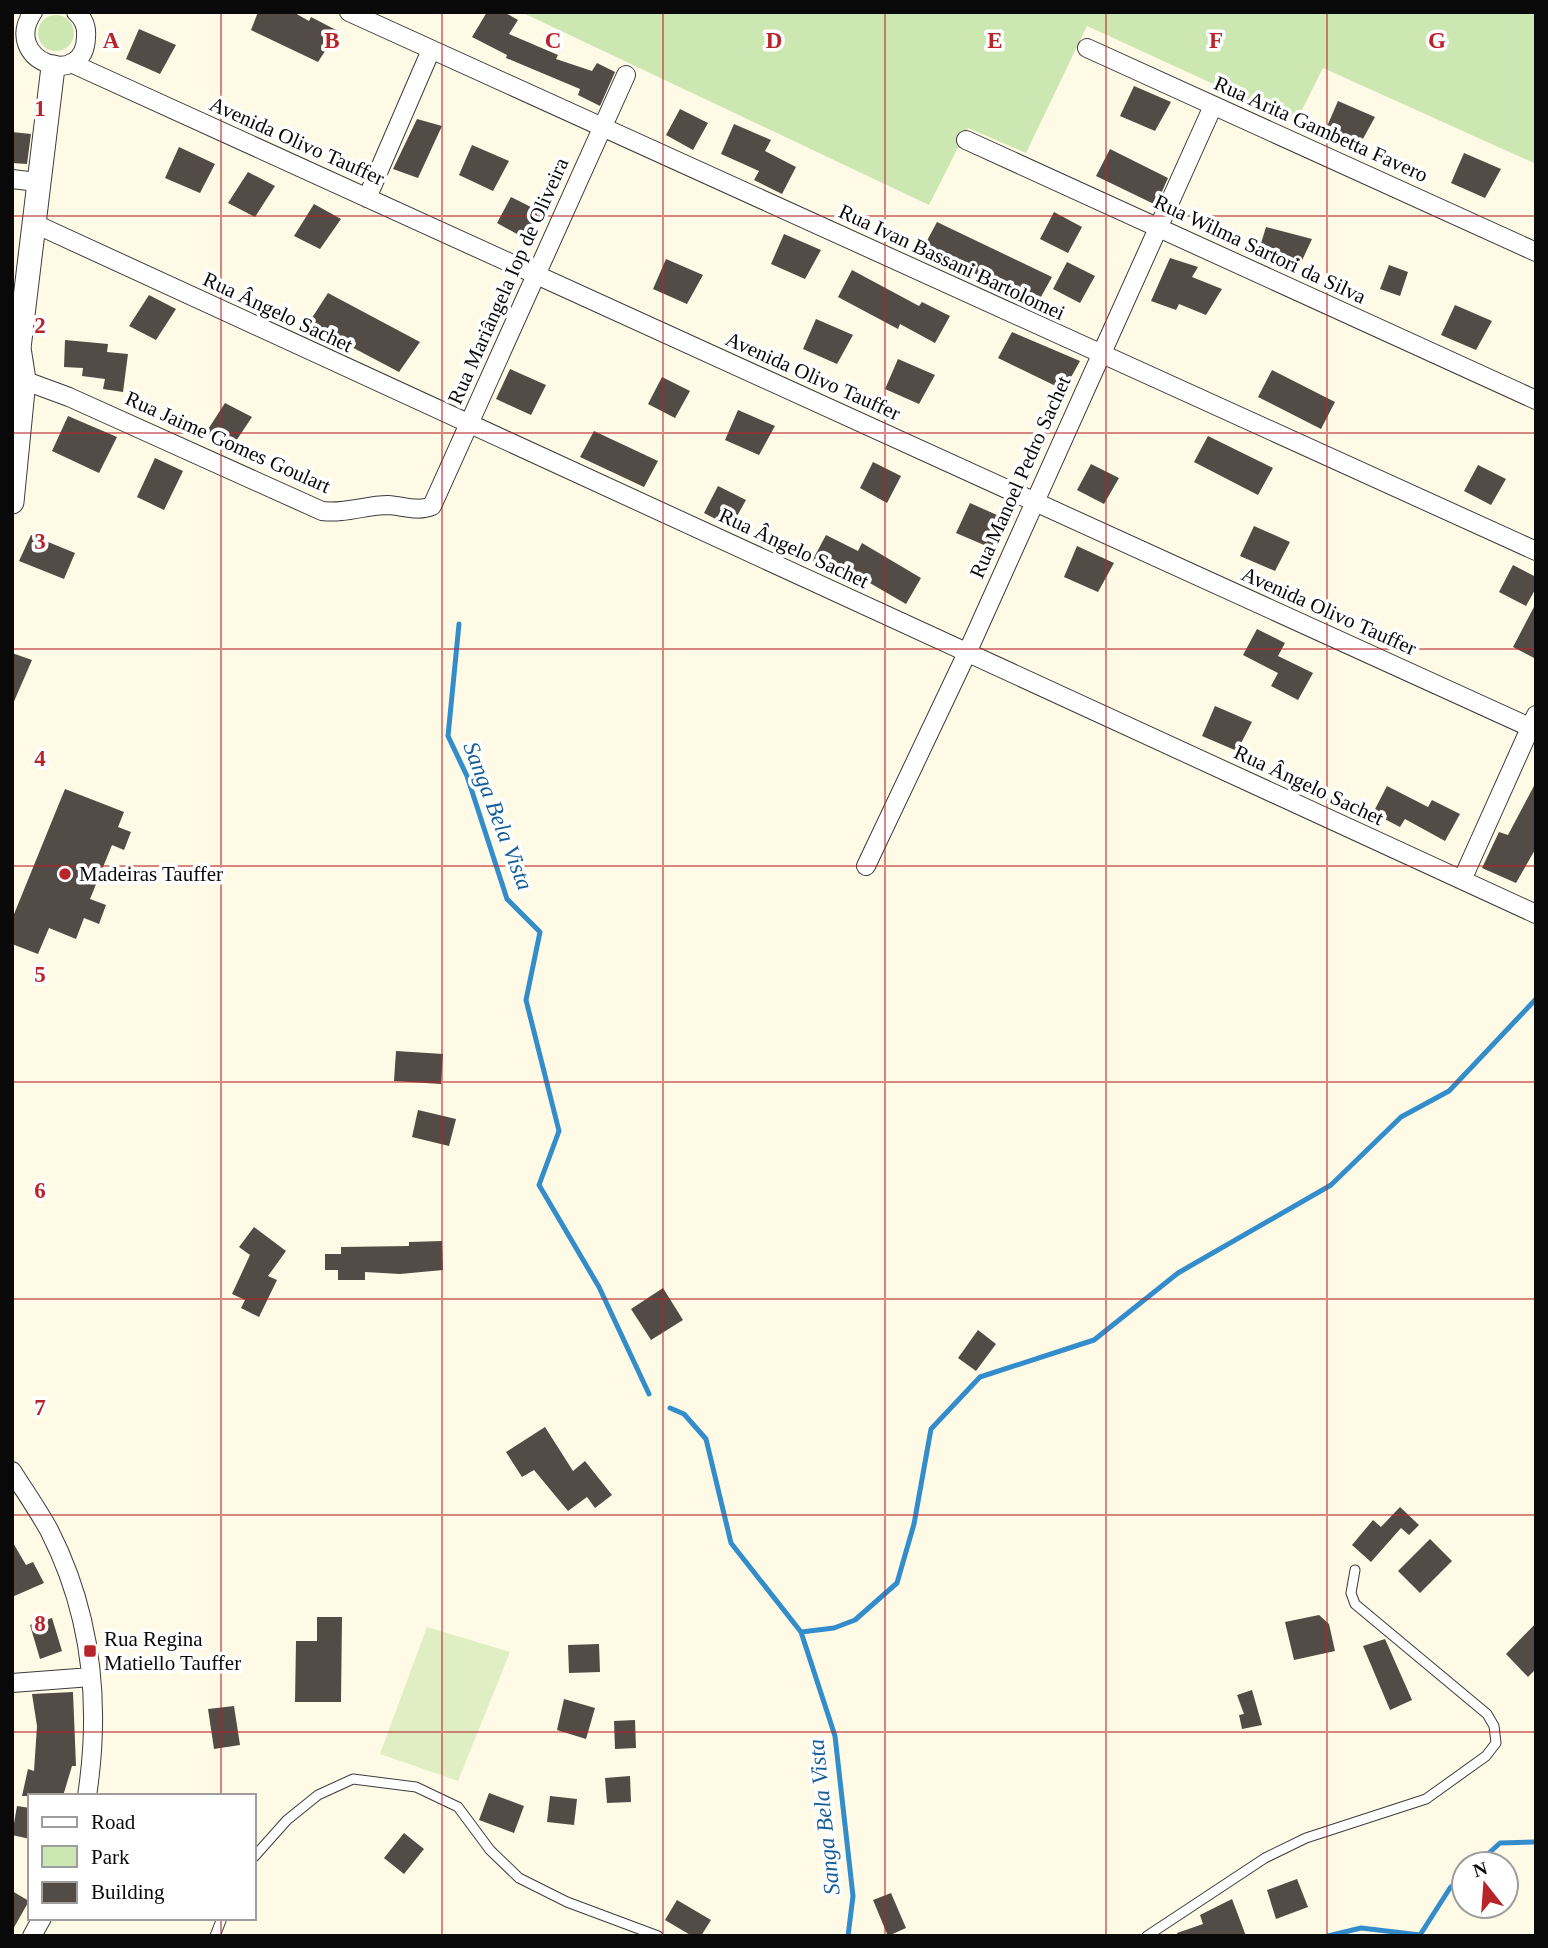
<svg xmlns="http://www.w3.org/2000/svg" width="1548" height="1948" viewBox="0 0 1548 1948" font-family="'Times New Roman',serif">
<rect width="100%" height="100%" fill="#fffae6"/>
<path fill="#cde7b2" d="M521,12h1015v152l-213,-96 -27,54 -209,-96 -61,127 -58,-25 -39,77z
M38 33a18 18 0 1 1 36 0a18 18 0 1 1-36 0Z"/>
<path fill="#dfefc3" d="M427,1627l83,25 -52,129 -78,-27z"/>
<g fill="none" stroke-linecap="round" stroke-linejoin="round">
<path stroke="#348dcb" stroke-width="5" d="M459,624l-11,112 19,40 40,123 33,33 -14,68 33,131 -20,54 60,102 50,107
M670,1408l14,6 22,25 25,104 70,89 34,104 18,160 -5,40
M801,1632l33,-4 21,-8 42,-37 17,-59 17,-95 49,-52 114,-37 84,-67 153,-88 70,-68 48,-26 87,-92
M1477,1864l23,-21 36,-1
M1328,1936l33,-8 59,7 30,-47 14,-12"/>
</g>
<path fill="#524b46" d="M258,12h35l16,9 2,-4 27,14 -20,31 -67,-32z
M487,12h17l14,8 -9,14 49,21 -2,4 36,12 5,-8 18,9 -15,34 -22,-11 2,-6 -74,-31 1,-3 -35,-18z
M139,29l37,16 -16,29 -34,-15z
M1134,86l37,16 -16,29 -35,-15z
M1338,101l37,16 -16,29 -34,-15z
M680,109l28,14 -15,27 -27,-15z
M417,119l25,7 -24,52 -25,-9z
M734,124l37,16 -6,11 31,16 -14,27 -28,-14 5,-9 -38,-17z
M12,132l19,2 -4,30 -15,-1z
M472,145l37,16 -16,30 -34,-16z
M179,147l36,17 -15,29 -35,-15z
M1110,149l58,29 -12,27 -60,-29z
M1464,153l37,16 -16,29 -34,-15z
M248,172l27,14 -20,31 -27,-14z
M511,197l28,14 -15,27 -27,-15z
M314,204l27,15 -21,30 -26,-13z
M1054,212l28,15 -14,26 -28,-14z
M937,222l115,55 -15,27 -114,-56z
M1266,227l46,12 -13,28 -13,-8 -27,-9z
M784,234l37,16 -16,29 -34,-15z
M1170,258l28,9 -6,10 30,12 -16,26 -27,-11 -3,6 -25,-9z
M666,259l37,16 -16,29 -34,-15z
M1067,262l28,14 -15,27 -27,-14z
M1389,265l19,7 -8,24 -20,-7z
M852,270l67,36 3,-4 28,14 -15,27 -35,-19 -2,5 -60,-32z
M328,293l92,49 -21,30 -91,-48z
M149,295l27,14 -20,31 -27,-14z
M1455,305l37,16 -16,29 -35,-15z
M816,319l37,16 -16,29 -34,-15z
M1012,332l68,29 -16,29 -66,-32z
M65,340l43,4 -1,8 21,2 -5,38 -20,-3 2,-10 -23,-3 1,-8 -19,-1z
M898,359l37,16 -16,29 -34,-15z
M510,369l36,16 -15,30 -35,-16z
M1272,370l63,32 -14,27 -63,-32z
M662,377l28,14 -15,27 -27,-14z
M225,403l27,14 -20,30 -27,-13z
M738,410l37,16 -16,29 -34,-15z
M68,416l49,21 -18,36 -47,-22z
M594,431l64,30 -14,26 -64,-30z
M1208,436l65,32 -15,27 -64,-33z
M155,458l28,13 -19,39 -27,-13z
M873,462l28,14 -14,27 -27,-15z
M1091,464l28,14 -15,26 -27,-14z
M1478,465l28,14 -15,26 -27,-14z
M718,486l28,14 -15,27 -27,-14z
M970,503l36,16 -15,29 -35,-15z
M1254,526l36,16 -15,29 -35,-15z
M31,535l44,18 -11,26 -45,-18z
M826,535l32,16 4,-8 59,35 -15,26 -62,-36 -4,8 -28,-15z
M1077,546l37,17 -16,29 -34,-15z
M1513,565l23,12v11l-10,18 -27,-14z
M1536,603v56l-23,-12z
M1257,629l28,14 -7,13 35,17 -15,27 -27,-14 7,-13 -35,-18z
M12,653l20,7 -20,46z
M1215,706l37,16 -15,29 -35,-15z
M1536,782v66l-20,35 -34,-15 17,-36 9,3z
M1387,786l41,21 4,-7 28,14 -15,27 -40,-22 -5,8 -27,-14z
M65,789l59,23 -6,15 13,5 -7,18 -12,-5 -22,54 16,6 -7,19 -15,-6 -8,21 -27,-11 -11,26 -26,-10v-25z
M396,1051l47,3 -2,30 -47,-3z
M418,1110l38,9 -7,27 -37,-9z
M254,1227l32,24 -18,25 9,4 -18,37 -18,-9 4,-8 -13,-6 18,-39 -11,-8z
M442,1241l1,29 -43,4 -35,-2v8h-27v-10h-13v-16h16v-7l68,-1v-4z
M663,1288l20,32 -32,20 -20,-31z
M978,1330l18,14 -20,27 -18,-13z
M545,1427l28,44 12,-10 27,34 -17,13 -8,-11 -19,14 -34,-41 -12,7 -16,-25z
M1400,1507l19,18 -10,10 -8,-7 -30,34 -19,-17 21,-25 8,7z
M1430,1539l22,22 -32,32 -22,-22z
M12,1541l14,24 7,-3 11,21 -32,14z
M1319,1615l10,9 6,27 -41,9 -9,-38z
M317,1617h25l-1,85h-46l1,-61h21z
M52,1618l10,33 -22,8 -10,-34z
M1536,1623v46l-8,8 -22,-23z
M1385,1639l27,61 -22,10 -27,-64z
M599,1644l1,28 -31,1 -1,-28z
M1252,1690l10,35 -20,4 -3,-14 5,-1 -7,-19z
M73,1692l3,74h-4l-9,30h-41l6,-27 6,2 3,-45 -5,-32z
M564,1699l31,9 -9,31 -29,-9z
M234,1706l6,39 -26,4 -6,-40z
M635,1720l1,28 -21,1 -1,-28z
M630,1776l1,26 -24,1 -2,-25z
M489,1793l35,13 -10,27 -35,-13z
M550,1796l27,3 -3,26 -27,-3z
M17,1806l13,2v31l-18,-4z
M404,1833l20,16 -20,25 -20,-16z
M1297,1879l11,28 -32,12 -9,-29z
M12,1891l17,10 -17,30z
M891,1893l15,35 -18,8 -15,-36z
M1232,1899l14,37h-69v-3l26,-9 -3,-9z
M677,1900l34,20 -10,16h-9l-27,-16z"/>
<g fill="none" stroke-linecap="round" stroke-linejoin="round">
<defs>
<path id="service" d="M254,1857l33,-37 31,-25 35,-16 63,8 42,20 32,43 29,28 48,24 91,34
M215,1936l7,-18
M1147,1936l118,-78 41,-20 120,-39 60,-43 10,-13 -2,-17 -7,-12 -132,-110 -4,-11 4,-23"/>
<path id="minor" d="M33,12c-33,49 52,79 53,25 1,-10 -2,-18 -10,-25
M349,12l1187,539
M1087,48l449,204
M71,63l1465,667
M966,140l570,260
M12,179l25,3
M367,198l64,-148
M33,223l1503,691
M12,376l57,21 253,114c23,3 44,-6 66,-6 16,1 29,7 44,1l194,-431
M866,866l101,-213 246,-547
M1462,880l74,-165
M12,1471c12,19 26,39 37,59 43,84 52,174 38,266
M12,1683l79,-6
M32,1936l10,-18"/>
<path id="tertiary" d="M12,502l12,-122 -5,-32 34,-281"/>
</defs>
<use href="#service" stroke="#3c3c3c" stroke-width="11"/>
<use href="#minor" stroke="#3c3c3c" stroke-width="20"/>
<use href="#tertiary" stroke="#3c3c3c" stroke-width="25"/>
<use href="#service" stroke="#fff" stroke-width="9"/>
<use href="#minor" stroke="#fff" stroke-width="18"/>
<use href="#tertiary" stroke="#fff" stroke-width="23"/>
</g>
<path fill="none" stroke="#b72429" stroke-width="2" stroke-opacity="0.55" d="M221,12v1784M442,12v1924M663,12v1924M885,12v1924M1106,12v1924M1327,12v1924M12,216h1524M12,433h1524M12,649h1524M12,866h1524M12,1082h1524M12,1299h1524M12,1515h1524M12,1732h1524M221,1918v18"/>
<g fill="#b72429" stroke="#fff" stroke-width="2.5">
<circle cx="65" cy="874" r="7"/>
<rect x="83" y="1644" width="14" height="14" rx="3.5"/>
</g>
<g text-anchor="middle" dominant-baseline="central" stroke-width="7" stroke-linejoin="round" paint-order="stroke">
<g font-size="21" fill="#090909" stroke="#fff">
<text transform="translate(1321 129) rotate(24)">Rua Arita Gambetta Favero</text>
<text transform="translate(297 141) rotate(24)">Avenida Olivo Tauffer</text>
<text transform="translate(1260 249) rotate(25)">Rua Wilma Sartori da Silva</text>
<text transform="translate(952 262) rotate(25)">Rua Ivan Bassani Bartolomei</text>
<text transform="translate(508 281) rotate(-66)">Rua Mariângela Iop de Oliveira</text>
<text transform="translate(278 312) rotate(25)">Rua Ângelo Sachet</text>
<text transform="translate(813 376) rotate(24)">Avenida Olivo Tauffer</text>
<text transform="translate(228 442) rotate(24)">Rua Jaime Gomes Goulart</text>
<text transform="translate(1020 477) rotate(-66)">Rua Manoel Pedro Sachet</text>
<text transform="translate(794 548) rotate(25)">Rua Ângelo Sachet</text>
<text transform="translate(1329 611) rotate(24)">Avenida Olivo Tauffer</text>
<text transform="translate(1309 785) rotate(25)">Rua Ângelo Sachet</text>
</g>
<g font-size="21" fill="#090909" stroke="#fff" text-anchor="start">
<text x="79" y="874">Madeiras Tauffer</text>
<text x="104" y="1639">Rua Regina<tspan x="104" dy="24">Matiello Tauffer</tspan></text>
</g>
<g font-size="23" font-style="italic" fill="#165e98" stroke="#fff">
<text transform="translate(498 816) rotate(69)">Sanga Bela Vista</text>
<text transform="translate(824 1817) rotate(-96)">Sanga Bela Vista</text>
</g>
</g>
<g font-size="23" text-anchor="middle" font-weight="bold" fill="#b72429" stroke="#fff" stroke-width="7" stroke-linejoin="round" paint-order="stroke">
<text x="111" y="48">A</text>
<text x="332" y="48">B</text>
<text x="553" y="48">C</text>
<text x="774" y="48">D</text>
<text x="995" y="48">E</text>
<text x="1216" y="48">F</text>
<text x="1437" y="48">G</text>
<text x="40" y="116">1</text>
<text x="40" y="333">2</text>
<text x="40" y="549">3</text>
<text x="40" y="766">4</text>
<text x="40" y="982">5</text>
<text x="40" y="1198">6</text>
<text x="40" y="1415">7</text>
<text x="40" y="1631">8</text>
</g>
<rect width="1548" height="1948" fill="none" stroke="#090909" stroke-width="28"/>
<rect x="28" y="1794" width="228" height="126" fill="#ffffff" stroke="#9d9d9d" stroke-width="2"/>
<rect x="42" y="1817" width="35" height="10" fill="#ffffff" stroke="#9d9d9d" stroke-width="2"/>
<text x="91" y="1829" font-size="21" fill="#090909">Road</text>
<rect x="42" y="1846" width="35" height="21" fill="#cde7b2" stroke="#9d9d9d" stroke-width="2"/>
<text x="91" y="1864" font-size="21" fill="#090909">Park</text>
<rect x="42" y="1882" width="35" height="21" fill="#524b46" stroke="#9d9d9d" stroke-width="2"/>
<text x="91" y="1899" font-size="21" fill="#090909">Building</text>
<g transform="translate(1485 1885) rotate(343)"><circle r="33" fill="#ffffff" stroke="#9d9d9d" stroke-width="2"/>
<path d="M0-5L12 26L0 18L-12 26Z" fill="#b72429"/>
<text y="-10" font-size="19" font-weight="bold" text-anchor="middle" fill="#090909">N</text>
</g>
</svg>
